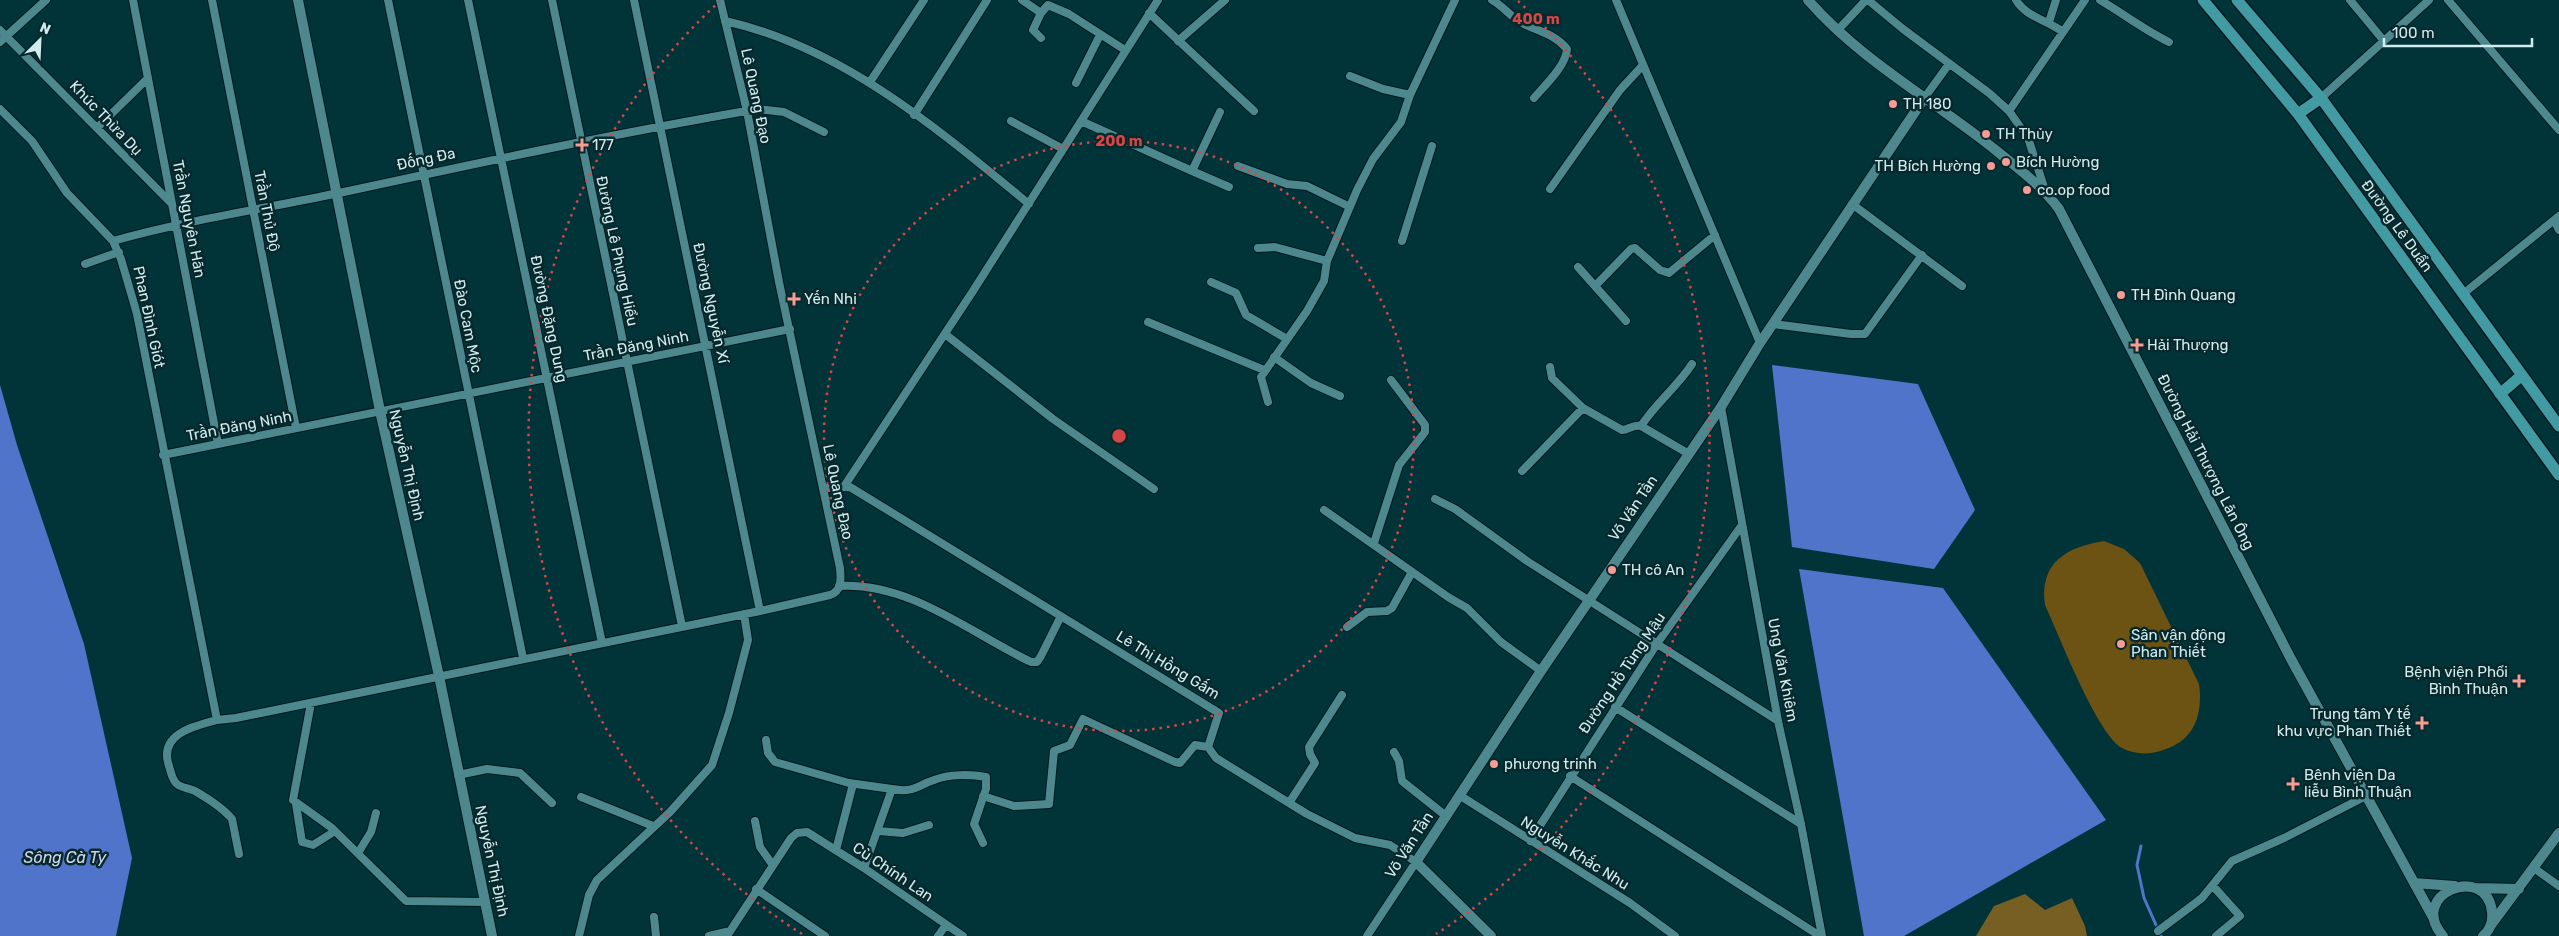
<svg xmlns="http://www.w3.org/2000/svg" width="2559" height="936" viewBox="0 0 2559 936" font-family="Rubik,sans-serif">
<rect width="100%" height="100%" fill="#013439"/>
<path fill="#6c5313" d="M2104,541l20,8 16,14 59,121c3,20 0,45 -19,58 -17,11 -39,16 -58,6 -25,-14 -63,-113 -77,-143 -6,-43 22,-58 59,-64z"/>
<path fill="#775e22" d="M2025,894l20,16 27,-12 13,28 2,10h-111l18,-30z"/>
<path fill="#5074c9" d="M1772,365l146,19 57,126 -41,59 -142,-22z
M0,385l17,60 67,199 48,214 -16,78h-116z
M1799,569l144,19 163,232 -202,116h-40z"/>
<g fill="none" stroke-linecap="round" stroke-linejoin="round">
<path stroke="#5074c9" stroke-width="3" d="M2141,846l-4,19 7,33 17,38"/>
<defs>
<path id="minor" d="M133,0l85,444
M212,0l84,428
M388,0l135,658
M468,0l134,643
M552,0l130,626
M634,0l126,611
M1022,0l19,13 7,-8 21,9 56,36
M1492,0c11,6 18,16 28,22 16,9 34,11 47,27 -1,17 -22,36 -33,49
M1616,0l144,343
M1868,0l35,29 86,64 20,18 19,27 18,55
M2016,0c10,17 31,20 47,32
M2100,0c24,14 44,30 69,42
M2350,0l34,41
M2448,0l111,130
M1149,13l105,98
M725,21c117,26 213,108 304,183
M2049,22l7,-22
M0,30l172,174
M1837,31l29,-31
M1041,38l-8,-8 8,-17
M1178,41l47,-41
M0,42l46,-42
M1350,76l33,13 27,6
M870,82l54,-82
M1076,83l24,-48
M1925,97l24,-33
M2321,98l108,-98
M0,109l32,32 35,52 46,48 8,18 16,55 80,406 19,-2 524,-107 70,-16c12,-4 11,-16 10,-27l-61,-286 -32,-171 -27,-111
M2009,111l76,-111
M914,115l73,-115
M1011,121l52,28
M1081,121l111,50 28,-59
M97,128l51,-50
M1238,166l49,18 20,2 43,21
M1192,171l37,16
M1550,189l70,-99 23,-25
M1852,204l110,82
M2554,220l5,10
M113,241c74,-21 150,-32 226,-48 139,-30 278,-60 419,-84l26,3 40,20
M1402,241l30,-95
M1258,248l17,-1 52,14
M85,264l34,-12
M1578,267l48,54
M1211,282l25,11 10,22 41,24
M1596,285l35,-36 4,-1 25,22 9,3 46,-38
M2463,294l96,-78
M1148,322l116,48
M1773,324l78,10h14l57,-79
M945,334l108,85 101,70
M1274,357l37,26 29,13
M1550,367l2,11 31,30
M1268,402l-7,-25 46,-66 17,-30 3,-20 30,-71 16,-31 28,-37 9,-27 45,-95
M1721,407l57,314 23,103 21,112
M1641,426c15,-23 36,-39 51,-62
M163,455l627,-126
M1522,471l61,-63 39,22c7,0 10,-6 19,-4l48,28
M845,485l128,-194 185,-291
M824,488l26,-1 369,226 -11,34 8,11 91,56 48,24 35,7 26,17 -49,74
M1435,499l20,10 72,52 251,160
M1324,510l124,87 19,11 34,34 40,29
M1374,543l25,-78 26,-33v-7l-34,-45
M839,586c71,-4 131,47 192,76h6l4,-6 20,-40
M1347,627l20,-15 20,-1 5,-3 20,-36
M311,703l-18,97 39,28 74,73 79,1
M1615,707l186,117
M217,720c-23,6 -59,14 -48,46 2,6 3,14 8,18 5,4 12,4 18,7 12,7 28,17 37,28l7,35
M766,740l2,13 7,9 74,21 43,6 -28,79
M1394,752l5,9 3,20 44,35
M458,775l29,-6 33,4 32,30
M1570,776l250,160
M892,789c22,4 24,-3 42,-9 15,-6 36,-6 52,-3v12l-12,35 9,19
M1459,795l171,108 45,33
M983,796l31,10 35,-2 5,-53 16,-6 13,-26 92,43 5,1 15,-18 13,2
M581,797l72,29
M1289,803l26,-40 -5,-9 -1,-7 33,-52
M296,804l6,38 11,3 22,-14
M755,821l5,26 12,17
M878,831l25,2 26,-8
M1530,841l126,-196 86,-120
M836,850l17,-66
M358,853l13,-21 5,-19
M2534,868l25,18
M2213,886l27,30 -24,20
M756,889l69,47
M654,917l2,19
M2158,931l44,-33 30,-37 52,-23 82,-42
M579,936l10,-41 8,-15 73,-68 42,-47 17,-52 19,-73 -4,-26
M709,936l21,-5
M727,936l64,-98 6,-5 10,-1 57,36 99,68
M938,936l8,-11"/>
<path id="tertiary" d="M298,0l82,411 59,265 53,260
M1808,0c53,61 127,101 190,152 22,18 44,34 61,57l232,450 143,260
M2414,883l41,3
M2475,888l44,1
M2491,925l68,-92
M1491,936l-75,-74 125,-191 180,-264 39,-64 165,-246
M2443,936c-37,-42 44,-74 49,-24 1,9 -2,18 -9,24"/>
<path id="secondary" d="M2203,0l95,114 261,361
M2237,0l84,98 238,328
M2298,114l23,-16
M2500,394l22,-19"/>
</defs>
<use href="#minor" stroke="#001a1d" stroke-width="10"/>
<use href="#tertiary" stroke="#001a1d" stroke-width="12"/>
<use href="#secondary" stroke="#001a1d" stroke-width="14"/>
<use href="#minor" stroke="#4d888f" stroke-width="8"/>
<use href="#tertiary" stroke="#4d888f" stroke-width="10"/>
<use href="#secondary" stroke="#429aa3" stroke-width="11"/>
</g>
<g fill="none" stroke="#d54646" stroke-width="2.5" stroke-dasharray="2.5 5">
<circle cx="1119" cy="436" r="295"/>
<path d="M802 934A590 590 0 0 1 720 1M1518 1A590 590 0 0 1 1436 934"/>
</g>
<g fill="#f59c94" stroke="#08282c" stroke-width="2">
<circle cx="1893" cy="104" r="5"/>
<circle cx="1986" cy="134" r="5"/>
<path d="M579.5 137.5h5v5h5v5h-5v5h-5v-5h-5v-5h5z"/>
<circle cx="2006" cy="162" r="5"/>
<circle cx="1991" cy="166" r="5"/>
<circle cx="2027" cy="190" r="5"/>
<circle cx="2121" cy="295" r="5"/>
<path d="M791.5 291.5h5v5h5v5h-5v5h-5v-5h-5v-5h5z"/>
<path d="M2134.5 337.5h5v5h5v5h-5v5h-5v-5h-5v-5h5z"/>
<circle cx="1612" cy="570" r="5"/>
<circle cx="2121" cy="644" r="5"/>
<path d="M2516.5 673.5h5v5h5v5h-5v5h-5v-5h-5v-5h5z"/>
<path d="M2419.5 715.5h5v5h5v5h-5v5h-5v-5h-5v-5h5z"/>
<circle cx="1494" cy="764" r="5"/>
<path d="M2290.5 776.5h5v5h5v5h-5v5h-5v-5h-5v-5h5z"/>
</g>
<g text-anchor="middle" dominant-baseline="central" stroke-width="5" stroke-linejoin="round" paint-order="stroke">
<g font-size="15" fill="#cfedf0" stroke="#08282c">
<text transform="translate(756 96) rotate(78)">Lê Quang Đạo</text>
<text transform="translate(106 118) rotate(46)">Khúc Thừa Dụ</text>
<text transform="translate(426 159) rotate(-12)">Đống Đa</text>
<text transform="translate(267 211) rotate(79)">Trần Thủ Độ</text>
<text transform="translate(189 219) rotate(79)">Trần Nguyên Hãn</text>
<text transform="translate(2397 226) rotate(54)">Đường Lê Duẩn</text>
<text transform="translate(617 251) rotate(78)">Đường Lê Phụng Hiểu</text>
<text transform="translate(711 303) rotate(78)">Đường Nguyễn Xí</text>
<text transform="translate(149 317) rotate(78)">Phan Đình Giót</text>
<text transform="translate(549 319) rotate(78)">Đường Đặng Dung</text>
<text transform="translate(468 326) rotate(79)">Đào Cam Mộc</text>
<text transform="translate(636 346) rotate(-11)">Trần Đăng Ninh</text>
<text transform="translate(239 426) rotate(-11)">Trần Đăng Ninh</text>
<text transform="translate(2206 462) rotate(63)">Đường Hải Thượng Lãn Ông</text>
<text transform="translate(407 465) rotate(77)">Nguyễn Thị Định</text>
<text transform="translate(838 492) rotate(78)">Lê Quang Đạo</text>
<text transform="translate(1633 508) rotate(-56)">Võ Văn Tần</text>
<text transform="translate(1168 665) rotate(31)">Lê Thị Hồng Gấm</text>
<text transform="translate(1783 670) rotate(79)">Ung Văn Khiêm</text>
<text transform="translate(1622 673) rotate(-56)">Đường Hồ Tùng Mậu</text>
<text transform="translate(1409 845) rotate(-57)">Võ Văn Tần</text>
<text transform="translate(1575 853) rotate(32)">Nguyễn Khắc Nhu</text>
<text transform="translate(492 861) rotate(78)">Nguyễn Thị Định</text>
<text transform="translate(893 872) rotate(34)">Cù Chính Lan</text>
</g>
<g font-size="15" fill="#cfedf0" stroke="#08282c" text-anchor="start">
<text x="1903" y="104">TH 180</text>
<text x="1996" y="134">TH Thủy</text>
<text x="592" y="145">177</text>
<text x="2016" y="162">Bích Hường</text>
<text x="1981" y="166" text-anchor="end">TH Bích Hường</text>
<text x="2037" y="190">co.op food</text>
<text x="2131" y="295">TH Đình Quang</text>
<text x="804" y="299">Yến Nhi</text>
<text x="2147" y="345">Hải Thượng</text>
<text x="1622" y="570">TH cô An</text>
<text x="2131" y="635">Sân vận động<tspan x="2131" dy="17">Phan Thiết</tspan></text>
<text x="2508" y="672" text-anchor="end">Bệnh viện Phổi<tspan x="2508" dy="17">Bình Thuận</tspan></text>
<text x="2411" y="714" text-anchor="end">Trung tâm Y tế<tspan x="2411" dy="17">khu vực Phan Thiết</tspan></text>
<text x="1504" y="764">phương trinh</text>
<text x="2304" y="775">Bệnh viện Da<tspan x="2304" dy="17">liễu Bình Thuận</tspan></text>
</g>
<g font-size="16" font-style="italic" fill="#cbd6ed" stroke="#08282c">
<text x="65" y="857">Sông Cà Ty</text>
</g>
</g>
<circle cx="1119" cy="436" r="8" fill="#d54646" stroke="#08282c" stroke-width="2.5"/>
<g font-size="15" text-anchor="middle" font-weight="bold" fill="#d54646" stroke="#08282c" stroke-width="5" stroke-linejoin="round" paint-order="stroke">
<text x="1536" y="24">400 m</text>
<text x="1119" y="146">200 m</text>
</g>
<g transform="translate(40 40) rotate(24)" stroke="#08282c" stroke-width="4" paint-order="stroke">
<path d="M0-4L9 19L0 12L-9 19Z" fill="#cfedf0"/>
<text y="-8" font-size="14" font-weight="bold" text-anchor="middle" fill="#cfedf0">N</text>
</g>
<path d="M2384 38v8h148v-8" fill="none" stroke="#cfedf0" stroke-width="2.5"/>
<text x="2392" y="38" font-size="15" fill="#cfedf0" stroke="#08282c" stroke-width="4" paint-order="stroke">100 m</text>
</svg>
